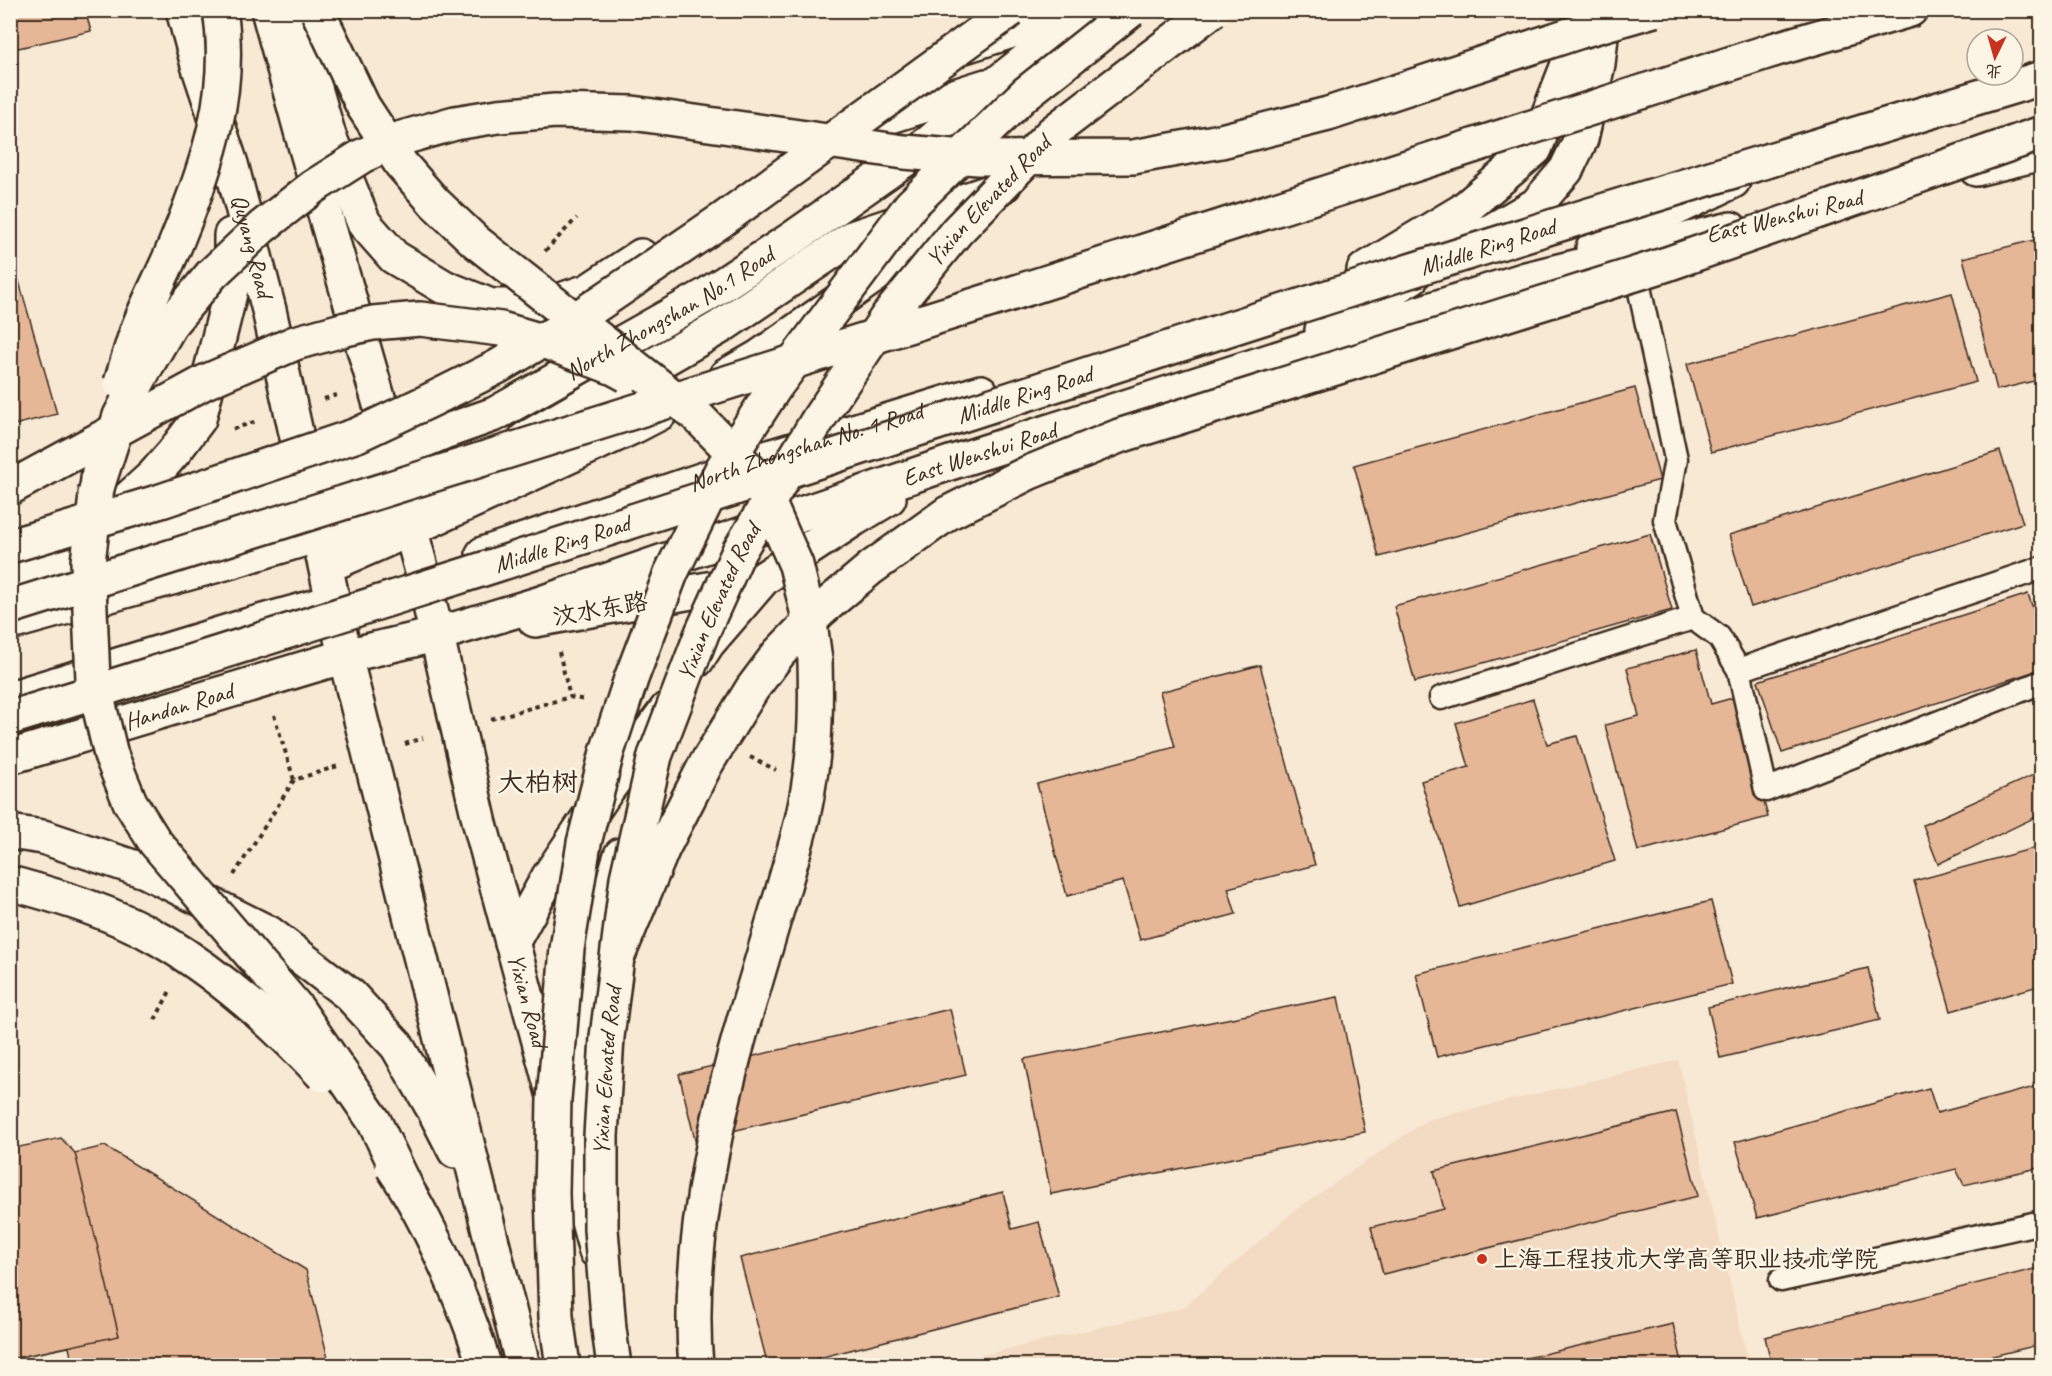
<svg xmlns="http://www.w3.org/2000/svg" width="2052" height="1376" viewBox="0 0 2052 1376" font-family="Caveat,'LXGW WenKai TC',sans-serif">
<rect width="100%" height="100%" fill="#f8e9d5"/>
<filter id="ink" filterUnits="userSpaceOnUse"><feTurbulence type="fractalNoise" baseFrequency=".0167" numOctaves="2"/><feDisplacementMap in="SourceGraphic" scale="12" xChannelSelector="R" yChannelSelector="G"/><feConvolveMatrix kernelMatrix="1 2 1 2 8 2 1 2 1" color-interpolation-filters="sRGB"/></filter>
<g filter="url(#ink)">
<path fill="#f3dac2" d="M1678,1060l71,305 -813,1 247,-58 112,-98 132,-90z"/>
<path fill="#e6b797" stroke="#3b2a1e" stroke-width="1.5" d="M10,10h75l6,21 -81,19z
M2042,238v141l-45,11 -34,-132z
M10,250l47,164 -47,12z
M1952,293l24,89 -265,70 -24,-88z
M1635,388l25,92 -281,77 -25,-92z
M2000,451l23,72 -272,84 -22,-72z
M1650,534l22,76 -257,72 -21,-76z
M2028,594l14,40v35l-260,84 -24,-72z
M1696,650l15,54 25,-7 32,120 -130,34 -33,-126 34,-9 -12,-48z
M1260,665l55,200 -87,23 8,26 -96,26 -17,-59 -56,15 -30,-112 138,-37 -15,-55z
M1533,699l14,45 30,-8 38,125 -155,46 -39,-126 48,-14 -13,-44z
M2042,771v43l-104,50 -15,-39z
M2042,846v139l-91,26 -37,-130z
M1711,901l21,83 -295,73 -21,-83z
M1868,968l12,52 -160,38 -12,-51z
M1338,997l27,135 -314,62 -27,-135z
M950,1009l16,66 -271,65 -16,-66z
M2042,1085v82l-78,18 -8,-16 -199,49 -22,-76 194,-54 8,25z
M1676,1112l22,84 -315,78 -12,-47 73,-18 -10,-38z
M61,1138l14,15 30,-7 201,124 24,96h-257l-4,-19 -59,12v-210z
M61,1138l14,15 44,183 -109,23v-210z
M1003,1192l9,37 27,-7 20,75 -272,69h-19l-28,-108z
M2042,1267v77l-90,22h-180l-7,-29z
M1673,1324l10,42h-191z"/>
<g fill="none" stroke-linecap="round" stroke-linejoin="round">
<defs>
<path id="service" d="M1633,259l43,200 -11,61 28,98 26,19 20,33 27,120 276,-108
M1739,670l303,-102
M1441,698l252,-80
M1781,1280l261,-58"/>
<g id="primary">
<path id="s1" d="M183,10l15,55 33,99 38,146 76,346 178,710"/>
<path id="s2" d="M268,10l33,121 93,322 11,56 18,66 57,249 116,427"/>
<path d="M292,10l37,126 35,87 30,34 50,30 47,19h52l45,-15 53,-35"/>
<path d="M965,46l50,-16 50,-20"/>
<path d="M853,128l133,-42"/>
<path d="M1976,169l66,-16"/>
<path d="M1460,240l31,-9 45,-26 30,-35 15,-31 17,-75 6,-54"/>
<path d="M1593,248l140,-67"/>
<path d="M1364,270l98,-59 73,-62 34,-87 15,-52"/>
<path d="M1322,330l90,-53"/>
<path d="M726,376l33,-19 209,-147"/>
<path d="M525,439l195,-112 132,-89 144,-48 8,-5"/>
<path d="M101,520l20,-15 32,-29 21,-24 25,-33 32,-130v-54"/>
<path id="s3" d="M483,554l283,-96 215,-66"/>
<path d="M326,566c105,-44 206,-93 309,-140l25,-13"/>
<path id="s4" d="M10,572l298,-89 86,-30 50,-21 51,-18 210,-118 88,-58 137,-96 70,-61 89,-71"/>
<path d="M535,620l212,-38"/>
<path d="M10,623l222,-62 173,-52 67,-40"/>
<path d="M697,660l11,-17 56,-65 90,-59 35,-21"/>
<path d="M10,698l239,-73 79,-22"/>
<path id="s5" d="M10,757l335,-101 90,-21 103,-31 412,-141 576,-184 205,-50"/>
<path d="M10,832l33,5 102,34 124,62 81,62 47,51 37,64 21,41"/>
<path d="M512,943l37,-67 58,-86 60,-81"/>
<path d="M575,1130v-39l12,-125 34,-111"/>
</g>
<path id="trunk" d="M1773,50l137,-40
M696,1366c-10,-110 18,-241 48,-346 13,-42 25,-85 38,-127 10,-36 22,-73 27,-110 7,-41 7,-82 6,-123"/>
</defs>
<use href="#service" stroke="#3b2a1e" stroke-width="27"/>
<use href="#primary" stroke="#3b2a1e" stroke-width="38"/>
<use href="#trunk" stroke="#3b2a1e" stroke-width="38"/>
<path stroke="#3b2a1e" stroke-width="4" stroke-dasharray="4.5 4.5" stroke-linecap="butt" d="M545,251l32,-33
M324,399l16,-5
M233,429l24,-8
M559,652l11,45
M274,715l20,65
M491,719l79,-22 15,3
M405,744l18,-6
M750,757l26,13
M234,875l60,-95 44,-14
M155,1020l16,-31"/>
<use href="#service" stroke="#fcf5e5" stroke-width="22"/>
<use href="#primary" stroke="#fcf5e5" stroke-width="33"/>
<use href="#trunk" stroke="#fcf5e5" stroke-width="33"/>
<defs>
<g id="trunk-bridge">
<path d="M318,12l45,94 38,58 34,39 40,38 221,174 52,53 18,29 30,68 14,58 5,37"/>
<path d="M121,383c5,-17 10,-35 16,-52 12,-32 29,-62 41,-93 30,-74 55,-147 42,-228"/>
<path d="M99,471l-11,91 5,118 18,75 19,47 25,40 141,165 78,114 31,64"/>
<path d="M10,488l195,-106 90,-39 51,-14 27,-6 47,-4 81,10 45,13 68,26 13,7"/>
<path d="M95,494l25,-78 23,-44 29,-50 40,-48 50,-47 51,-40 49,-31 40,-18 53,-15 43,-7 57,-5 77,2 272,39 74,6 155,-1 88,-16 107,-27 253,-83 73,-21"/>
<path d="M10,546l151,-45 196,-66 74,-35 66,-33 63,-37 162,-110 289,-210"/>
<path d="M10,607l997,-312 766,-245"/>
<path id="s6" d="M10,718c464,-143 925,-296 1387,-443 214,-68 429,-132 645,-197"/>
<path d="M10,883c51,14 105,30 151,57 61,36 113,83 162,135"/>
<path d="M617,958l46,-110 43,-84 46,-75 27,-36 41,-42 51,-43 77,-55 80,-40 91,-37 548,-172 375,-131"/>
<path d="M392,1166c26,38 45,78 63,120 11,26 22,53 29,80"/>
<path d="M563,1366l-7,-49 -4,-124 2,-94 13,-150 17,-106 23,-91 24,-73 40,-106 51,-104 53,-82 136,-182 114,-111 106,-84"/>
<path id="s7" d="M614,1366l-5,-37 -8,-100v-93l6,-99 20,-159 28,-122 47,-123 37,-82 80,-133 68,-101 70,-86 96,-99 160,-122"/>
</g>
</defs>
<use href="#trunk-bridge" stroke="#3b2a1e" stroke-width="38" stroke-linecap="butt"/>
<use href="#trunk-bridge" stroke="#fcf5e5" stroke-width="33"/>
</g>
</g>
<circle fill="#c8321e" stroke="#fcf5e5" stroke-width="2" cx="1482" cy="1259" r="6"/>
<g text-anchor="middle" dominant-baseline="central" stroke-width="5" stroke-linejoin="round" paint-order="stroke">
<g font-size="24" fill="#3b2a1e" stroke="#fcf5e5">
<text stroke="none"><textPath href="#s7" startOffset="1268">Yixian Elevated Road</textPath></text>
<text transform="translate(1784 216) rotate(-14)">East Wenshui Road</text>
<text stroke="none"><textPath href="#s1" startOffset="246">Quyang Road</textPath></text>
<text stroke="none"><textPath href="#s6" startOffset="1551">Middle Ring Road</textPath></text>
<text stroke="none"><textPath href="#s4" startOffset="712">North Zhongshan No.1 Road</textPath></text>
<text stroke="none"><textPath href="#s6" startOffset="1065">Middle Ring Road</textPath></text>
<text stroke="none"><textPath href="#s3" startOffset="340">North Zhongshan No. 1 Road</textPath></text>
<text stroke="none"><textPath href="#s5" startOffset="1016">East Wenshui Road</textPath></text>
<text stroke="none"><textPath href="#s6" startOffset="579">Middle Ring Road</textPath></text>
<text stroke="none"><textPath href="#s7" startOffset="782">Yixian Elevated Road</textPath></text>
<text transform="translate(600 609) rotate(-10)">汶水东路</text>
<text stroke="none"><textPath href="#s5" startOffset="176">Handan Road</textPath></text>
<text stroke="none"><textPath href="#s2" startOffset="1024">Yixian Road</textPath></text>
<text stroke="none"><textPath href="#s7" startOffset="296">Yixian Elevated Road</textPath></text>
</g>
<g font-size="24" fill="#3b2a1e" stroke="#fcf5e5" text-anchor="start">
<text x="1494" y="1259">上海工程技术大学高等职业技术学院</text>
</g>
<g font-size="27" fill="#3b2a1e" stroke="#fcf5e5">
<text x="538" y="782">大柏树</text>
</g>
</g>
<rect width="2052" height="1376" fill="none" stroke="#fcf5e5" stroke-width="36"/>
<rect x="18" y="18" width="2016" height="1340" fill="none" stroke="#3b2a1e" stroke-width="2" filter="url(#ink)"/>
<g transform="translate(1995 57) rotate(185)"><circle r="28" fill="#fcf5e5" stroke="#afa495" stroke-width="1.5"/>
<path d="M0-4.5L10 22L0 15L-10 22Z" fill="#c8321e"/>
<text y="-9" font-size="16" font-weight="bold" text-anchor="middle" fill="#3b2a1e">北</text>
</g>
</svg>
